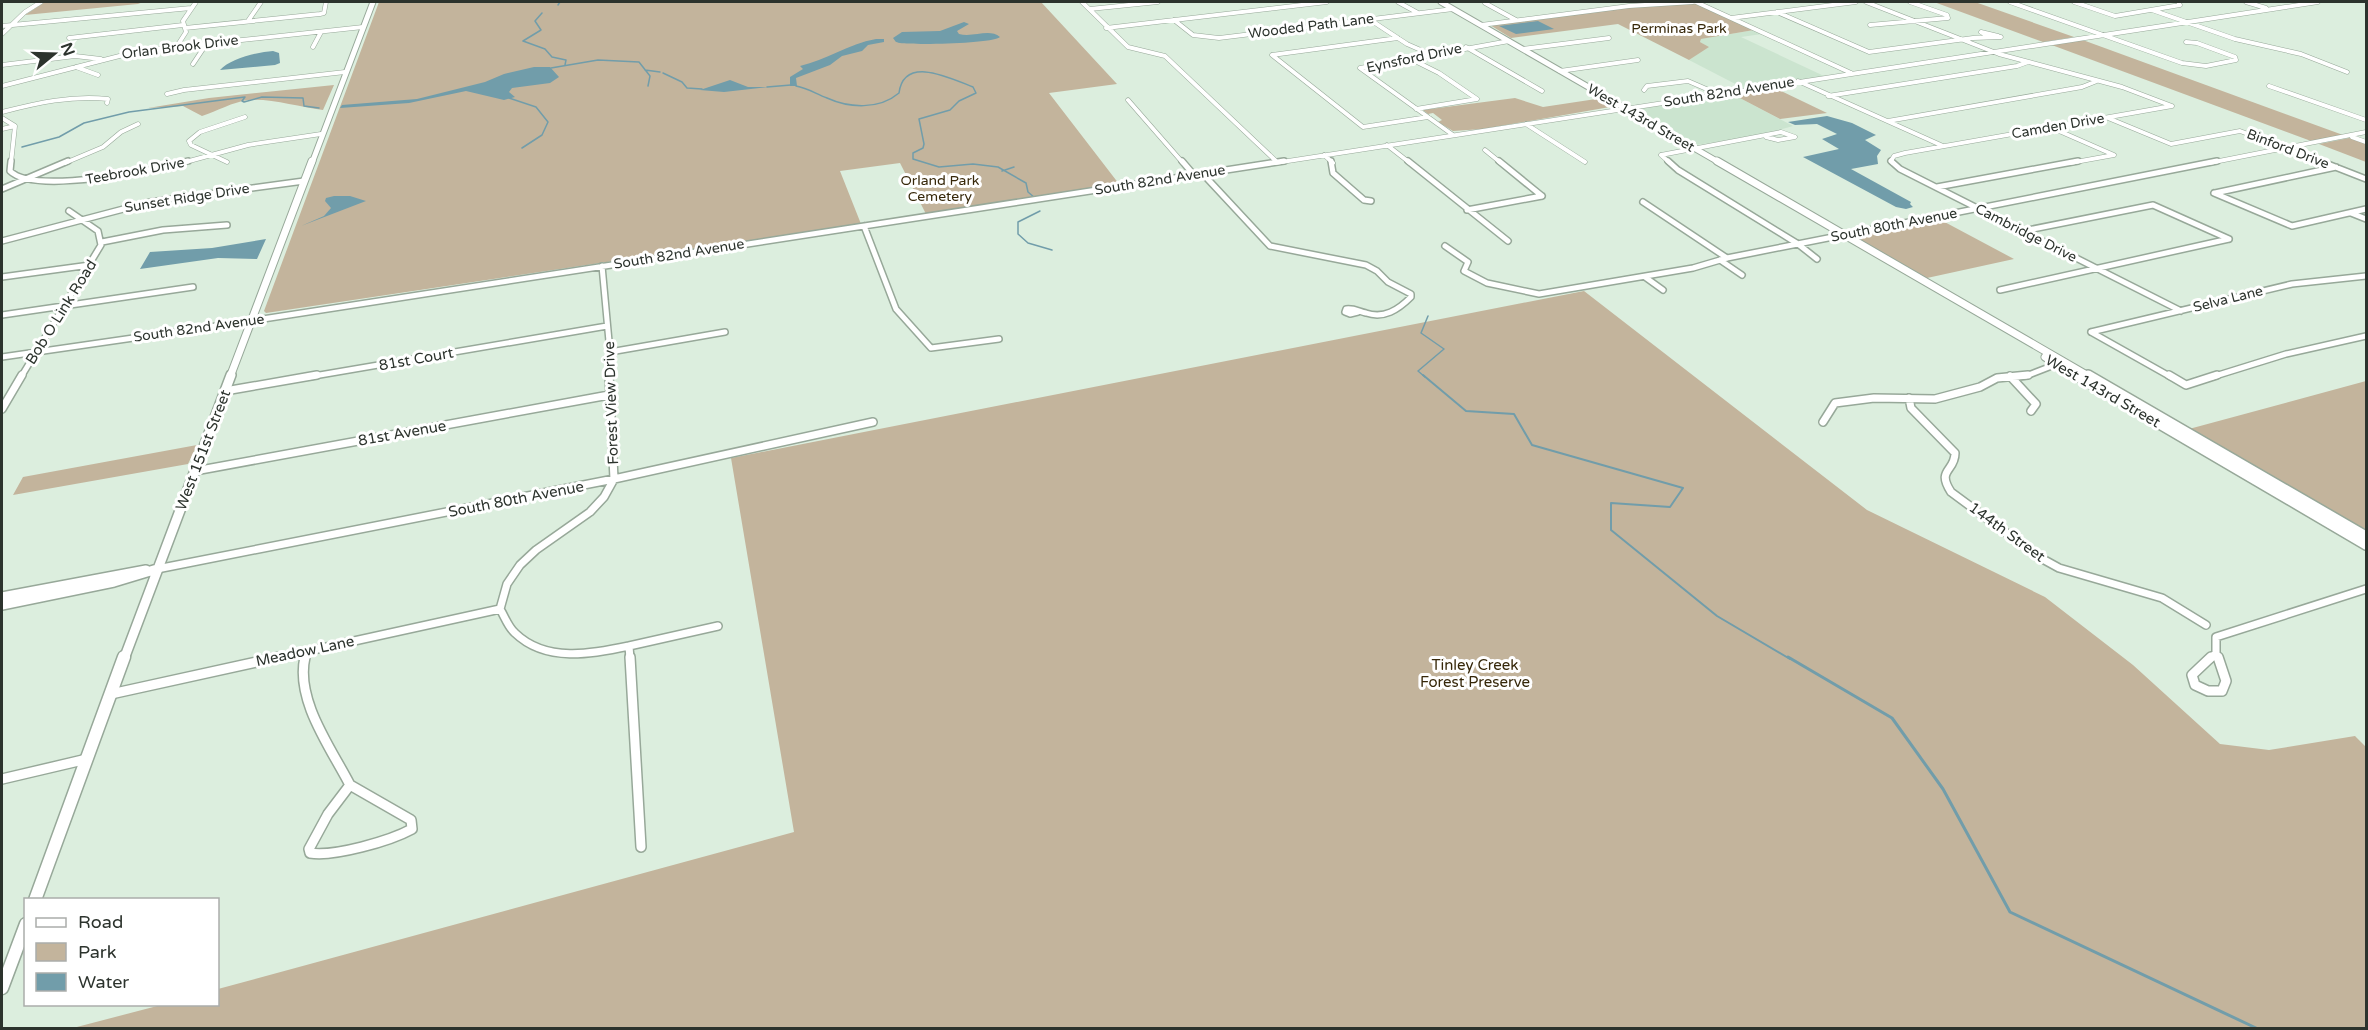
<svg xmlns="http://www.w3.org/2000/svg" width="2368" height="1030" viewBox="0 0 2368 1030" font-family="'Varela Round',sans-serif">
<rect width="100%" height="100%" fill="#dceede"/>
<path fill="#cbe4cf" d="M1754,30l8,4 -21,3 83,39 -79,13 -56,-29 19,-13 -8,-5 1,-3z
M1736,96l57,30 -31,9 -66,10 -58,-33 -1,-3z"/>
<path fill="#c3b49c" d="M45,2h98l-5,2 -113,11z
M379,2h662l76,82 -68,9 70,91 -193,30 -26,-51 -60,8 21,53 -595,89 -2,-2z
M1695,2l59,28 -53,9 -1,3 9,5 -20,13 -71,-36 -107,14 -21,-13 140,-19z
M1934,2h41l99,35 -31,5z
M2080,39l263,96 -32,6 -262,-97z
M334,85l-11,25c-24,-3 -52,-12 -75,-10 -15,2 -31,11 -46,16l-19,-10 -35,2 61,-10z
M1777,89l50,24 -47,6 -44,-23z
M1515,98l28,9 53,-8 14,8 -127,22 -30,2 -15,-9 4,-2 -9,-7 -5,1 -5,-4z
M2349,138l17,5v19l-47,-18z
M1939,219l75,40 -87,19 -68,-39 -2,-4z
M1584,291l283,219 178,87 88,68 87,79 49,6 86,-14 11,11v281h-2293l88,-23 57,-1v-15l576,-157 -63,-374z
M2366,381v151l-177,-103z
M197,445l-9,19 -175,31 10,-18z"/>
<path fill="#719daa" d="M1538,21l16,8 -38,5 -17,-8z
M964,22l5,2 -12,7 2,3c14,4 30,-6 41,3 -9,7 -86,8 -100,6 -5,-1 -4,-1 -7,-5l9,-6 38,-1z
M876,39h8v3l-16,3 -6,6 -20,5 -12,9 -34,13 1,8h-7v-9l13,-8 -3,-3c26,-6 48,-22 76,-27z
M273,51l6,2 1,10 -5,2 -55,5c10,-11 37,-18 53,-19z
M534,67h16l9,10 -9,6 -38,5 -3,4 6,5 -11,3 -38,-9 -57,12 -69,5 2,-3 75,-6 68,-17 19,-8z
M730,80l18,7h20l-44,5 -24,-2z
M1827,116l25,7 24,12 -11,5 16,10 -4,6 1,8 -27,5 60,33 -1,2 3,3 -7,2 -10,-2 -93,-50 36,-8 -17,-10 15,-5 -20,-10 -22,1 -7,-3z
M334,196h16l16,5 -65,25 23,-10 7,-8 -6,-7 1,-3z
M266,239l-9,20 -39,-1 -78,11 10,-17 62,-4z"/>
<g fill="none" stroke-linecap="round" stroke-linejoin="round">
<path stroke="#719daa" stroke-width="1.5" d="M558,5l2,-3
M542,13l-7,8 6,9 -18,11 22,8 7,8 14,3 -1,5
M551,68l47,-8 41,2 11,14 -2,10
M645,70l15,2
M663,73l19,9 5,6 15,1
M796,86c12,2 20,8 31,12 22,10 52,12 72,-5 5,-38 51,-15 74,-6l3,6 -17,8 -9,9 -31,9 5,25 -1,4 -10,5v6l26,8 34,-3 25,3 28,16 2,9 7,6
M767,87l24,-2
M509,98l27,9 12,15 -6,13 -20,13
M22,147l37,-10 25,-14 45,-11 116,-15 -3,4 2,1 18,-5 41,1 1,8 15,2
M1002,171l12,-4
M1040,211l-22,11v12l10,9 24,7
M1425,377l-7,-6 26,-22 -23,-16 7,-17"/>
<path stroke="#719daa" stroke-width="2" d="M1423,375l43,36 48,3 18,31 151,43 -13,19 -59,-4v27l106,86 73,43"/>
<path stroke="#719daa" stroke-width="3" d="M1788,657l104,61 51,71 67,123 246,116"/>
<defs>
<path id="street-far3" d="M1082,2l46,45 37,9 112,106
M1398,2l20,11
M1696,2l155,71
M1866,2l133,52 123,33 50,19
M2010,2l172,61 24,3 30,-6 -1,-3 -38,-14 -11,-1
M2074,2l41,14 65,-11 -2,-3
M2246,2l20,6
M1485,3l31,17
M1090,9l68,-7
M2152,10l83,29 66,15 46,18
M1777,12l92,40 104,-14 28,-1
M1731,18l125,-16
M1369,19l38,25 25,11
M1174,20l19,15 26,3 234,-29
M248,21l13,-19
M1481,25l148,-19 64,-4
M1870,25l78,-7 -1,-3 -37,-13
M2,26l189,-18
M185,28l135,-14 4,-1 2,-11
M1106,28l221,-26
M2,34l23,-22 16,-10
M1989,37l-8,-5 17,4
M69,38l114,-13
M177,46l9,-14 -3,-11 13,-19
M313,47l8,-15
M1466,47l76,44
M1523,49l86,-11
M1272,55l91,72 65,-10
M1272,55l126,-17
M1413,60l26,13 38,26 -61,10
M193,64l14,-21
M2,65l73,-9 26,3
M76,67l22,8
M1560,71l78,-11
M1798,81l145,65
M2,86l137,-35 224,-24
M2269,86l97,34
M1644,90l3,-4 41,-5 30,13
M167,94l17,-4 161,-18
M1828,96l189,-30 11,-4
M1128,100l55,63
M2,112c35,-9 70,-17 106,-13l-1,4
M2,118l13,8 -4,37
M2108,118l63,26 69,-13 84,32
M1888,121l194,-34 15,-6
M1526,124l59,38
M2050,127l64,28
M2,129l13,-3
M1453,135l-93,-67 149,-27
M2352,137l14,5
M1387,145l23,18
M1485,150l16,13
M1324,155l9,8
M1661,155l9,8
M1661,155l120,-23 14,5 -17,3 -12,-3
M227,162l-36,-17 -2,-4 11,-9 45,-15
M65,163l38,-16 18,-15 17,-8
M182,163l66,-18 73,-11
M1275,163l1043,-161
M1893,163l-2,-2 3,-5 11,-3 267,-47
M2070,163l44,-8
M2209,163l157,-31"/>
<path id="street-far2" d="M11,161l-1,10c24,24 144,-1 178,-10
M1182,161l12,14
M1331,161l2,12 31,27 7,1
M1408,161l100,80
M1499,161l43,35
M1668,161l10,9 120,74 19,15
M1891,161l9,8 281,142
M2320,161l46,18
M1203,174l67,72 96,19 11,6 11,11 23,12v3c-13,13 -27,22 -45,16 -8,-2 -12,-5 -20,-4l-1,3 5,2 8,-2
M1937,187l141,-26
M2,189l66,-28
M2214,193l78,33 74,-17
M2215,193l121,-26
M1643,202l84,56
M1467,210l75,-14
M2351,213l15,6
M864,226l32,83 35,39 68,-9
M2023,231l130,-26 76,34
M2,241l148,-39 154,-21
M102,242l61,-12 64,-5
M1445,246l23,16 -4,9 23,12 52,11 154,-26 34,-10 490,-97
M1720,260l22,15
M602,266l8,86 -1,25
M2,277l88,-12
M1645,277l18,13
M2000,290l229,-51
M2,315l191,-28
M2091,332l80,45
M2091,332l201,-48 74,-8
M610,352l115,-20
M2,357l235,-34 1047,-162
M21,377l80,-132 -3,-14 -29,-20
M308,377l299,-51
M2015,377l11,-1 36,-14
M2212,377l74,-23 80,-18"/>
<path id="street-far1" d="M609,375l5,104 -10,18 -14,15 -54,38 -16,15 -13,19 -7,25c5,8 8,18 15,24 31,30 77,21 114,13l1,13
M2169,375l17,10 31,-10
M2010,376l26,28 -5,7
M225,391l92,-16
M1909,398l2,10 44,45c0,19 -19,16 -4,39l88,65 20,11 103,30 44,27
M2,409l20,-34
M1823,422l12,-19 39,-5 61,1 45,-12 17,-9 31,-3
M195,471l414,-76
M157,569l457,-90 259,-57
M629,646l89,-20
M2216,653v-16l150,-48
M272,659l228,-50
M304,659l2,-8
M2210,659l6,-6 2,6"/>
<path id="street" d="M305,657c-10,43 26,91 45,128
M630,657l11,190
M2211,657l-19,18 3,10 13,6h14l4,-10 -8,-24
M111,694l168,-37
M2,779l85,-20
M350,785l61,35 1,9c-22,12 -78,28 -102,24l-1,-4 19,-35z"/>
<path id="secondary-far3" d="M1441,2l279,161
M312,163l61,-161"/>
<path id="secondary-far2" d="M1717,161l373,216
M2045,357l34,20
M230,377l82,-216"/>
<path id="secondary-far1" d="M2076,375l290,170
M2088,375l278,161
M2,597l144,-27
M2,605l112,-23 43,-13
M124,659l107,-284"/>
<path id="secondary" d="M35,900l89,-243
M2,988l24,-64"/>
</defs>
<use href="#street-far3" stroke="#97a899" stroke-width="5"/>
<use href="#street-far2" stroke="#97a899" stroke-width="8"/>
<use href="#street-far1" stroke="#97a899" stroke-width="10"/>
<use href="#street" stroke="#97a899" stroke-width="12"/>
<use href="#secondary-far3" stroke="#97a899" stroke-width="7"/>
<use href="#secondary-far2" stroke="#97a899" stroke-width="9"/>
<use href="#secondary-far1" stroke="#97a899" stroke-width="12"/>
<use href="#secondary" stroke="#97a899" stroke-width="15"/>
<use href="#street-far3" stroke="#fff" stroke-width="4"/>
<use href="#street-far2" stroke="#fff" stroke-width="5"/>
<use href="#street-far1" stroke="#fff" stroke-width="7"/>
<use href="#street" stroke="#fff" stroke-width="9"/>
<use href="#secondary-far3" stroke="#fff" stroke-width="5"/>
<use href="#secondary-far2" stroke="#fff" stroke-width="7"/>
<use href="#secondary-far1" stroke="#fff" stroke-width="9"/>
<use href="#secondary" stroke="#fff" stroke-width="12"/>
</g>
<g text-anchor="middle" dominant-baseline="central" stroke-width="6" stroke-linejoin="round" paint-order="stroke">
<g font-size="14" fill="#2c332d" stroke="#fff">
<text transform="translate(1311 26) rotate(-7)">Wooded Path Lane</text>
<text transform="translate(180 47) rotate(-7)">Orlan Brook Drive</text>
<text transform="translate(1414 58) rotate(-12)">Eynsford Drive</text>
<text transform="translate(1729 92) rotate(-9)">South 82nd Avenue</text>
<text transform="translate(1641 118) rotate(30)">West 143rd Street</text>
<text transform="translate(2058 126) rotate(-10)">Camden Drive</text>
<text transform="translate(2288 149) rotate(21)">Binford Drive</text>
<text transform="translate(135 171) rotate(-10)">Teebrook Drive</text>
<text transform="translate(1160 180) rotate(-9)">South 82nd Avenue</text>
<text transform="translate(187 198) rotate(-9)">Sunset Ridge Drive</text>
<text transform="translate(1894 225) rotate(-11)">South 80th Avenue</text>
<text transform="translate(2026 233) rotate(27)">Cambridge Drive</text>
<text transform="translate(679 254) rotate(-9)">South 82nd Avenue</text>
<text transform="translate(2228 299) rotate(-14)">Selva Lane</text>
<text transform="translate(199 328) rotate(-8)">South 82nd Avenue</text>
</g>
<g font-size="14" fill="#362709" stroke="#fff">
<text x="1679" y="28">Perminas Park</text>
<text x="940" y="180">Orland Park<tspan x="940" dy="16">Cemetery</tspan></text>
</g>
<g font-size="15" fill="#2c332d" stroke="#fff">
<text transform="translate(61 312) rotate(-58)">Bob O Link Road</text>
<text transform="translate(416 359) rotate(-10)">81st Court</text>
<text transform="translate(2103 391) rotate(30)">West 143rd Street</text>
<text transform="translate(611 403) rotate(-92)">Forest View Drive</text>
<text transform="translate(402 433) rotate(-10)">81st Avenue</text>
<text transform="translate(203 450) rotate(-69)">West 151st Street</text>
<text transform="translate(516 499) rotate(-11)">South 80th Avenue</text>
<text transform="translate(2007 532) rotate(36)">144th Street</text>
<text transform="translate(305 651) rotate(-12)">Meadow Lane</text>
</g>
<g font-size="15" fill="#362709" stroke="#fff">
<text x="1475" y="665">Tinley Creek<tspan x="1475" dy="17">Forest Preserve</tspan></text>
</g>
</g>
<rect width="2368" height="1030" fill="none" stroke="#2c332d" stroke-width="6"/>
<rect x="24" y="898" width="195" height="108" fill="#ffffff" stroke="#abadab" stroke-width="1.5"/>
<rect x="36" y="918" width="30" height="9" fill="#ffffff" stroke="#abadab" stroke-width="1.5"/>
<text x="78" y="928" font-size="18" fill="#2c332d">Road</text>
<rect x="36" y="943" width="30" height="18" fill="#c3b49c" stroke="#abadab" stroke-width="1.5"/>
<text x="78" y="958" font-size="18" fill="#2c332d">Park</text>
<rect x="36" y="973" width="30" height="18" fill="#719daa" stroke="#abadab" stroke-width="1.5"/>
<text x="78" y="988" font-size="18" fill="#2c332d">Water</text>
<g transform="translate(54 54) rotate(71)" stroke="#ffffff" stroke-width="4.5" paint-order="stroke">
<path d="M0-4.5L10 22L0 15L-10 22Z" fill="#2c332d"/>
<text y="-9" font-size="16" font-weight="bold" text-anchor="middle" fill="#2c332d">N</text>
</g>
</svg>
